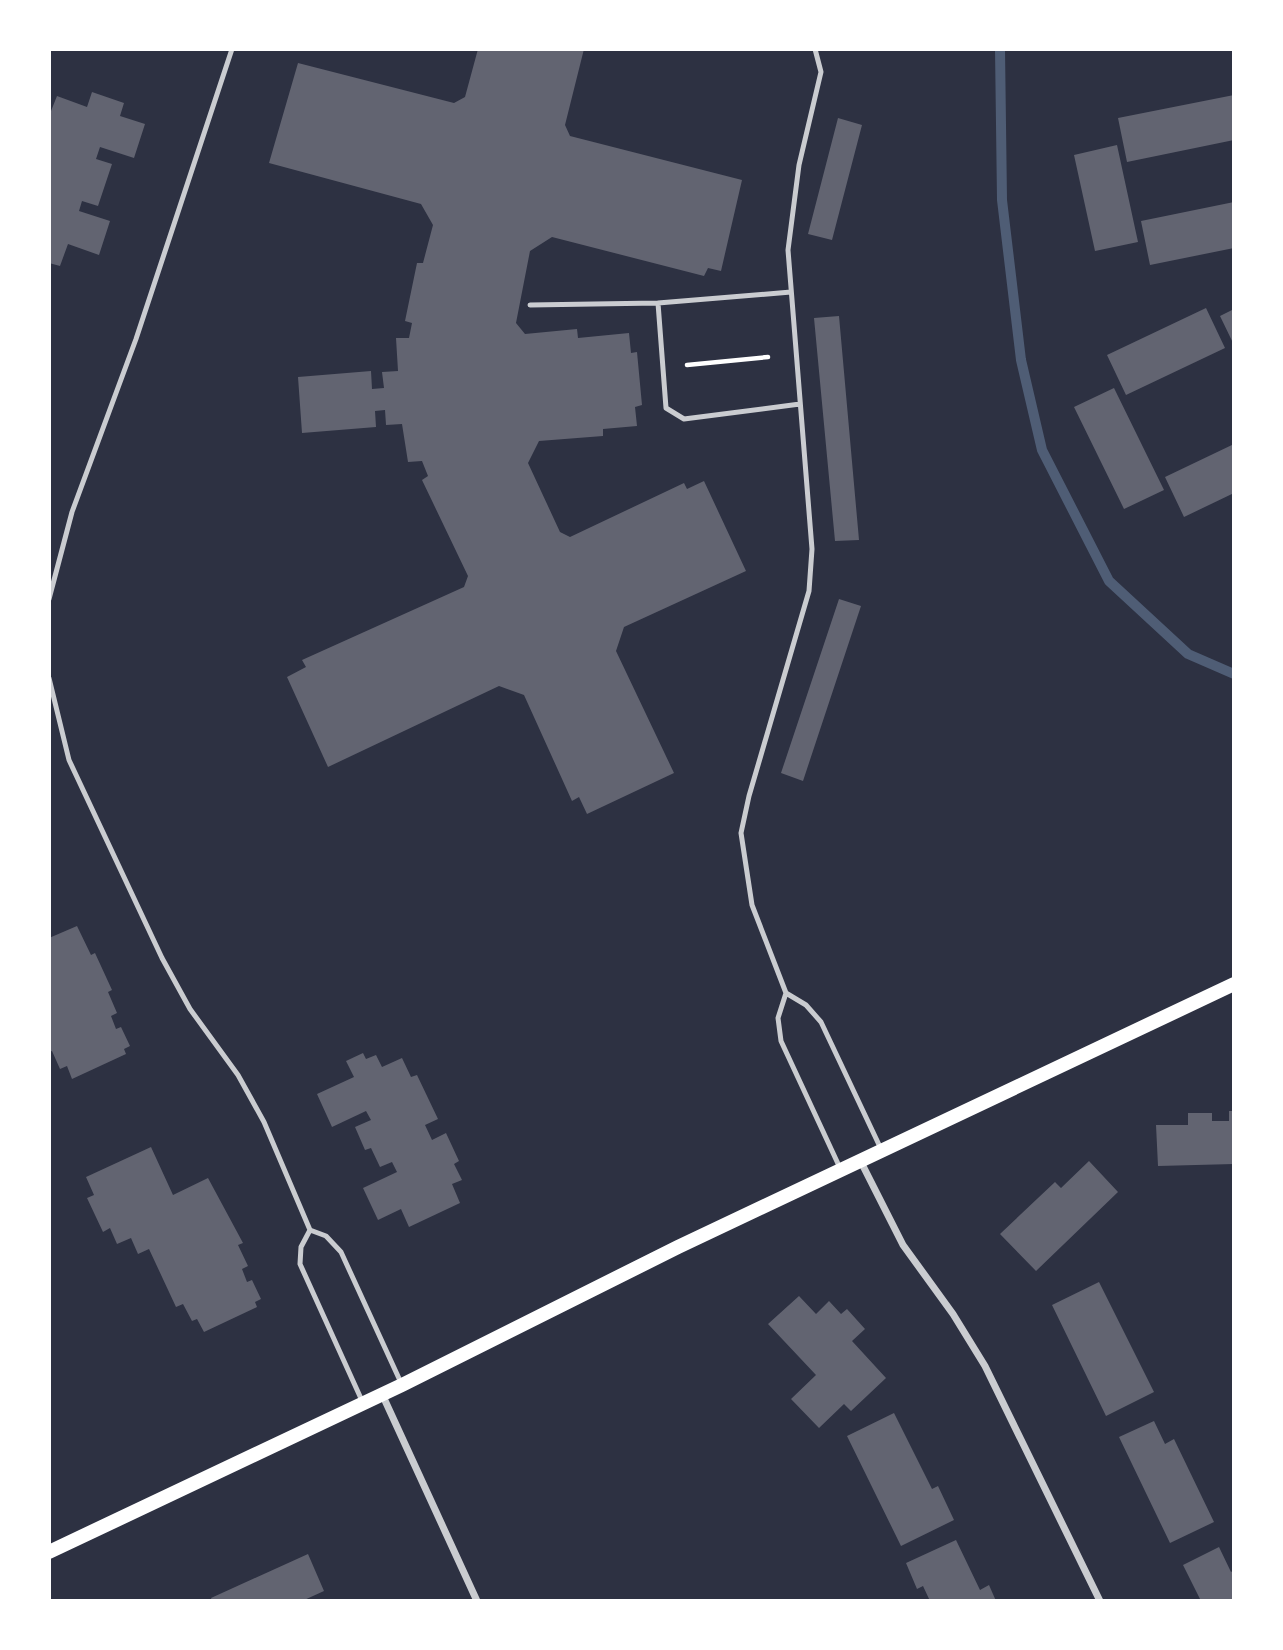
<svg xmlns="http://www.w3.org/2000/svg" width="1283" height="1650" viewBox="0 0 1283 1650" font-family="Poppins,sans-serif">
<rect width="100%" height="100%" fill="#2d3142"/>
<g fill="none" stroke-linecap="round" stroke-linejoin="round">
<path stroke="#4f5d75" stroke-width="10" d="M1000,49l2,151 19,160 21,90 67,131 79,73 46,20"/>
</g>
<path fill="#626471" d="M478,49h106l-19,76 5,11 172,44 -21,91 -13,-3 -4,8 -152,-39 -22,14 -14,72 9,11 52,-5 1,9 51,-5 2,20 6,-1 5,53 -7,2 2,19 -34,3v7l-64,5 -11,22 32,69 10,5 114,-54 3,6 17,-8 42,90 -122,56 -8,24 58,122 -87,41 -8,-17 -7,4 -48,-106 -25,-9 -171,81 -41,-90 19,-10 -4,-7 162,-73 4,-11 -46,-96 6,-4 -6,-15 -14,1 -6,-38 -16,1 -1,-15 -10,1 1,16 -74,6 -4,-56 73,-6 1,18 12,-1 -2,-16 16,-1 -2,-33h13l3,-15 -7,-2 12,-58h6l10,-38 -12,-21 -152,-41 29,-100 156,40 11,-6z
M92,92l32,11 -4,13 25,8 -11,34 -34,-11 -4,12 16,5 -14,42 -16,-5 -3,10 31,10 -11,34 -31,-11 -8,22 -11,-3v-147l8,-20 30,11z
M1234,95v45l-107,22 -9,-44z
M838,118l24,7 -30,115 -24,-6z
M1117,145l21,97 -43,9 -21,-96z
M1234,202v46l-84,17 -9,-44z
M1206,308l19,40 -99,47 -19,-40z
M1234,309v36l-14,-29z
M839,316l20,224 -24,1 -21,-223z
M1114,388l50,102 -40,19 -50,-102z
M1234,444v49l-50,24 -19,-40z
M839,599l22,7 -58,175 -22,-8z
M77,926l14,29 4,-2 17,37 -4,2 9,21 -6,3 5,13 5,-2 9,19 -6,3 2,5 -54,25 -5,-13 -7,3 -8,-18 -3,1v-114z
M363,1053l3,6 10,-4 6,12 20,-9 9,19 6,-2 21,44 -13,6 7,15 14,-7 13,28 -5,3 8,16 -10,4 8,19 -51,24 -8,-18 -23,11 -15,-32 34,-16 -5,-10 -12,5 -9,-19 -6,2 -10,-23 16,-7 -5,-9 -34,16 -15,-33 37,-17 -8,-16z
M1229,1111h5v53l-76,2 -2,-41h32v-12h24v8h17z
M151,1147l22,48 35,-17 35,65 -5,2 10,21 -6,3 5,13 5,-2 9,19 -6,3 2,5 -53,25 -7,-13 -5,2 -9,-17 -7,3 -27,-58 -11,5 -7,-16 -14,6 -7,-16 -7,4 -16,-34 7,-3 -8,-18z
M1089,1161l29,31 -82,79 -36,-37 55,-52 6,6z
M1099,1282l55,110 -48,24 -54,-111z
M799,1296l17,18 13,-13 12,13 6,-5 18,20 -13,12 34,37 -35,33 -7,-7 -25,24 -28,-29 25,-24 -48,-51z
M894,1413l38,76 6,-3 16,34 -53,26 -54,-110z
M1154,1421l11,23 9,-5 40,83 -44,21 -51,-106z
M956,1540l24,50 9,-5 7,16h-66l-7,-15 -6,3 -11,-26z
M1219,1547l12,25 3,-2v31h-33l-18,-36z
M308,1554l16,37 -22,10h-90l-1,-3z"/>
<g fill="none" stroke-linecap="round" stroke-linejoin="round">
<path stroke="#fff" stroke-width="4.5" d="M687,365l81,-8"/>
<path stroke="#caccd0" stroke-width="5" d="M815,49l6,23 -22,93 -11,85 24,299 -3,42 -60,205 -8,37 11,72 34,88 20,12 15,17 60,127
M791,292l-133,11 8,105 18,11 116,-15
M530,305l128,-2
M49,599l23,-87 64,-173 96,-290
M49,678l20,82 93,198 28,51 48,66 26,47 46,108
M786,993l-8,25 3,23 59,127
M363,1403l-63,-139 1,-17 9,-17 16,6 15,16 61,133"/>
<path stroke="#caccd0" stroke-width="7" d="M860,1160l43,85 50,69 32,52 115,235
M382,1394l95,207"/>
<path stroke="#fff" stroke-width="14" d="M49,1552l353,-167 276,-138 556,-263"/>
</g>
<rect width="1283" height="1650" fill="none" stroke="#ffffff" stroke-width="102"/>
</svg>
